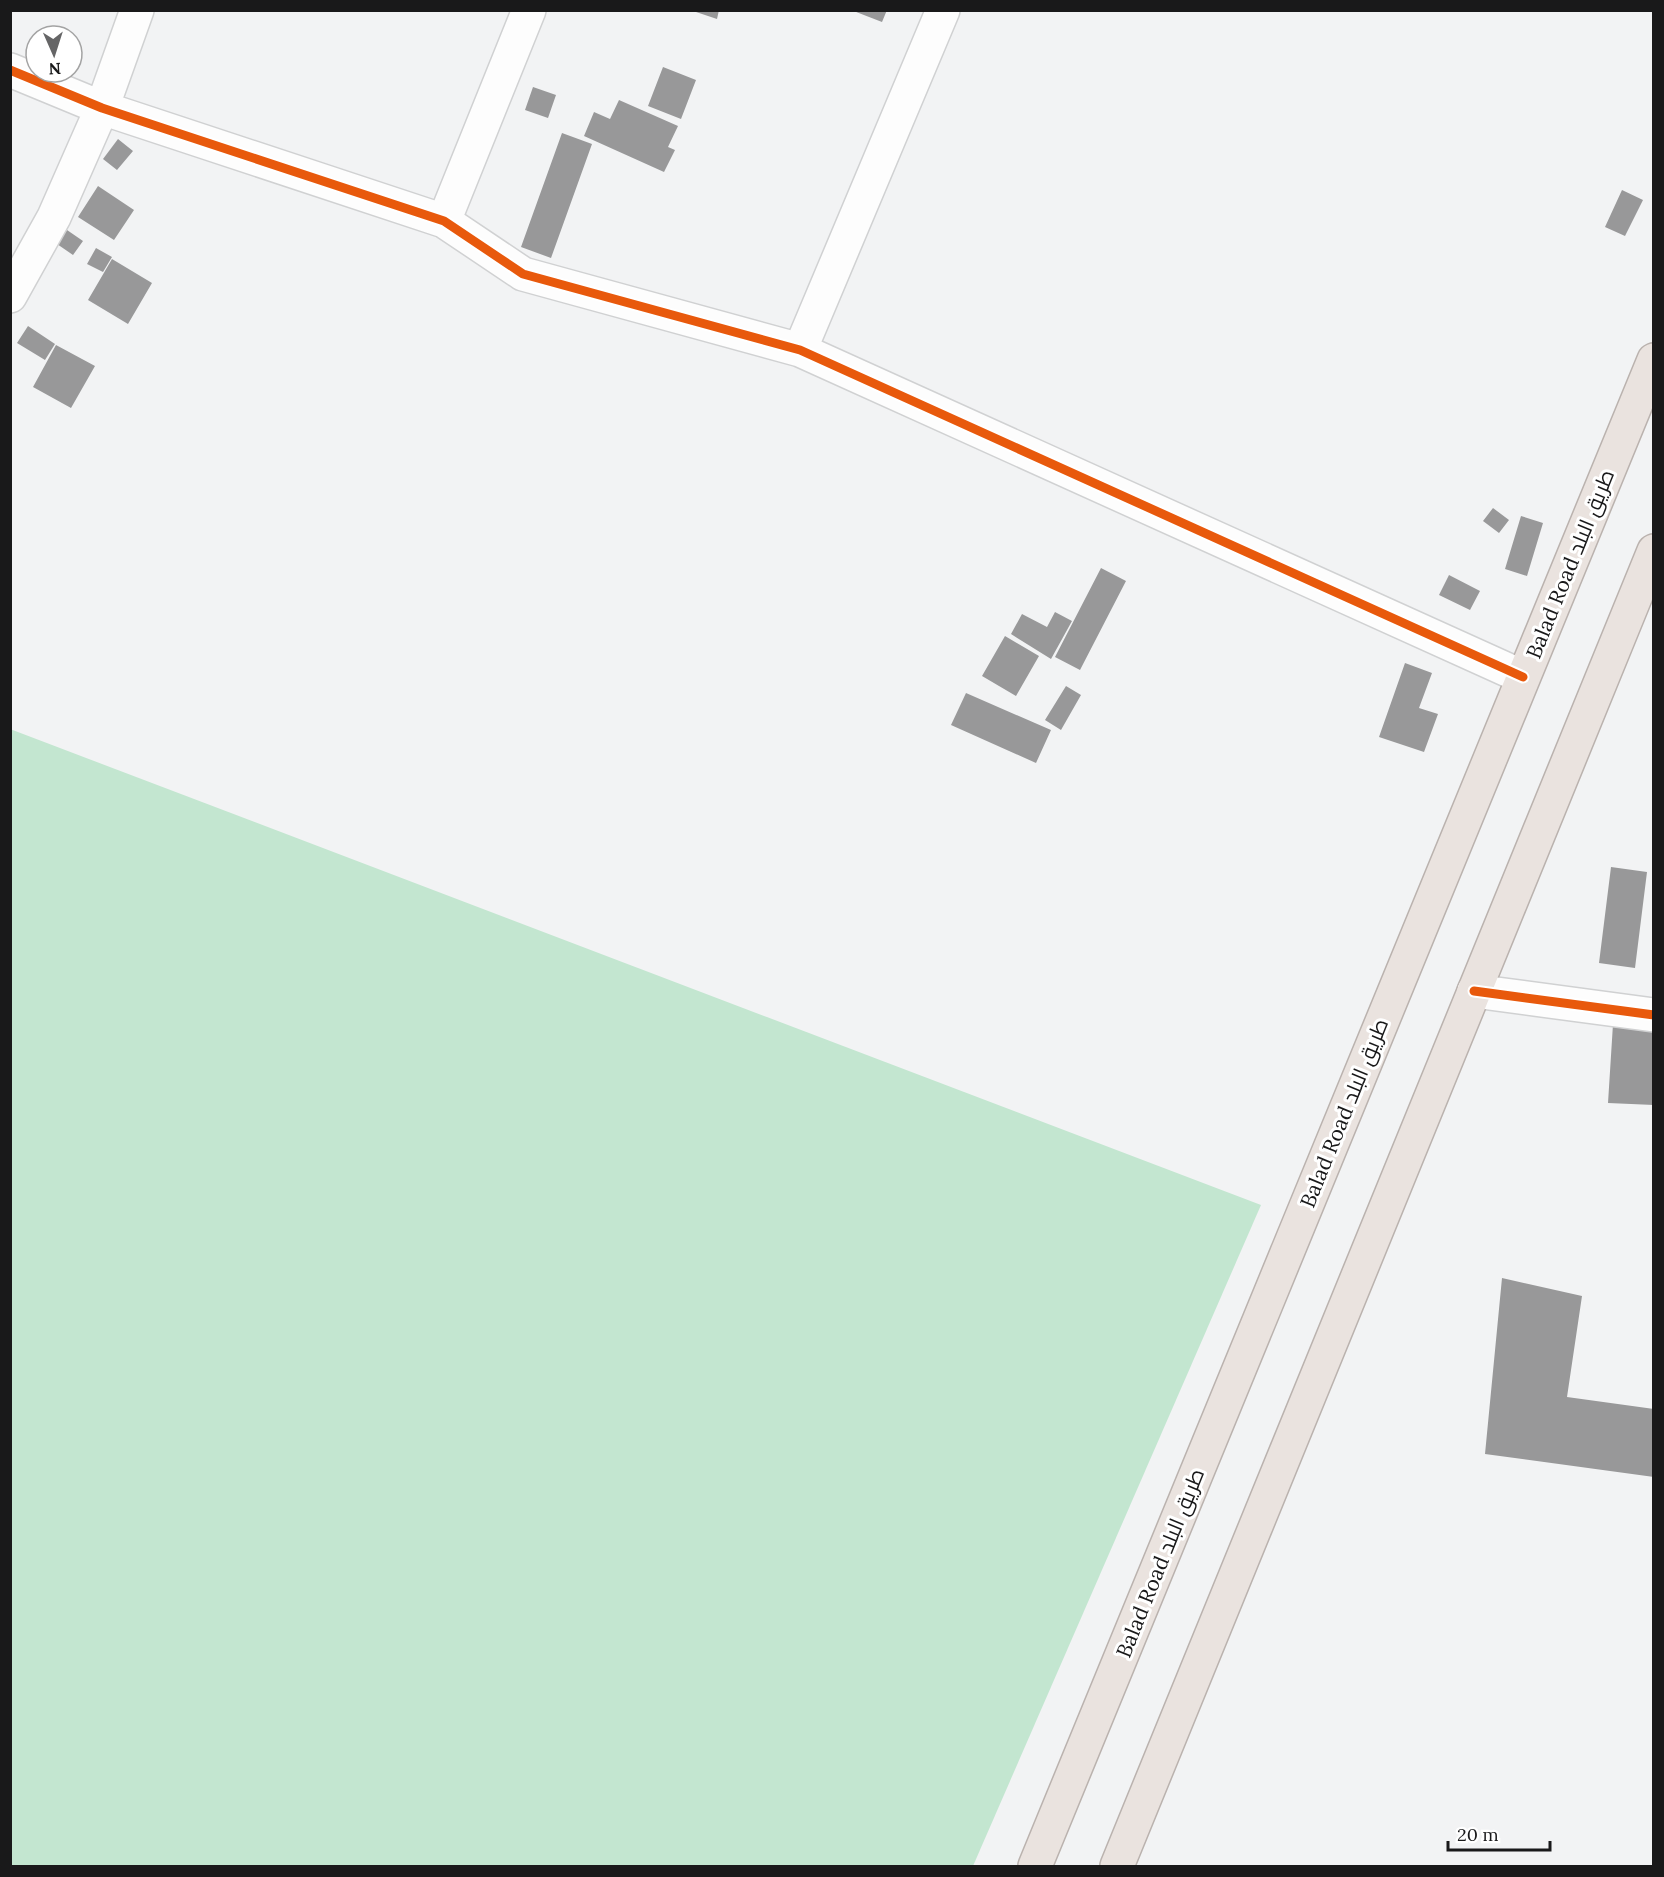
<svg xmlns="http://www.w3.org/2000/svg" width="1664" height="1877" viewBox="0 0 1664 1877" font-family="Lora,Cairo,serif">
<rect width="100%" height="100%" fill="#f2f3f4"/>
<path fill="#c3e6d0" d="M10,729l1251,476 -288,661h-962z"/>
<path fill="#989899" d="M690,10h29l-2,9z
M851,10h36l-5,12z
M663,67l33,13 -15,39 -33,-13z
M533,87l23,8 -8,23 -23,-8z
M619,100l59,26 -10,21 7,3 -11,22 -80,-36 10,-24 16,7z
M562,133l30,11 -41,114 -30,-11z
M118,139l15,12 -16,19 -14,-11z
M98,186l36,24 -20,30 -36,-23z
M1622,190l21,10 -18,36 -20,-9z
M67,230l16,11 -10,14 -16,-11z
M96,248l16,9 -9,15 -16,-8z
M112,259l40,24 -24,41 -40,-24z
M28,326l27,18 -10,16 -28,-17z
M56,345l39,21 -24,42 -38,-21z
M1493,508l16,12 -10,13 -16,-12z
M1521,516l22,7 -16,53 -22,-7z
M1101,568l25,13 -46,89 -25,-13z
M1449,575l31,16 -10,19 -31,-15z
M1055,612l17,9 -21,38 -40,-25 11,-20 25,13z
M1005,636l34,20 -23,40 -34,-20z
M1405,663l27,10 -13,35 19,6 -14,38 -45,-15z
M1066,686l15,9 -20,35 -16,-10z
M966,693l85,37 -15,33 -85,-38z
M1611,867l36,5 -12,96 -36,-5z
M1613,1024l41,3v78l-46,-2z
M1502,1278l80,18 -15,101 87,12v68l-169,-23z"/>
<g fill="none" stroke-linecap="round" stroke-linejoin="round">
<defs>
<path id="minor" d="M10,70l92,38 342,113 79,53 277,76 723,327
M444,221l85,-211
M10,296l44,-79 48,-109 35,-98
M800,350l143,-340
M1474,991l180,24"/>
<path id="highway" d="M1035,1866l619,-1506
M1117,1866l537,-1315"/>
</defs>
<use href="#minor" stroke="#d0d1d2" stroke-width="36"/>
<use href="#highway" stroke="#bab2ae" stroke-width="36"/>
<use href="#minor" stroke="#fdfdfd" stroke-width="33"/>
<use href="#highway" stroke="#eae3df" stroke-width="33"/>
<defs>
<path id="cycleway" d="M10,70l92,38 342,113 79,53 277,76 723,327
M1474,991l180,24"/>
</defs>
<use href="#cycleway" stroke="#fff" stroke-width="13"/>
<use href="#cycleway" stroke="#e8590c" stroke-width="9"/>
</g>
<g text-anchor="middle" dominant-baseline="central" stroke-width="6" stroke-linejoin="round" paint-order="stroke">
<g font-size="21" fill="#19191a" stroke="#fff">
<text transform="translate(1570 564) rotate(-68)">Balad Road طريق البلد</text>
<text transform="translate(1344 1113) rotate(-68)">Balad Road طريق البلد</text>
<text transform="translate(1160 1563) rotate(-68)">Balad Road طريق البلد</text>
</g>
</g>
<rect width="1664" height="1877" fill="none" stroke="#19191a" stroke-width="24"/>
<g transform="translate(54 54) rotate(177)"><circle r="28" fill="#ffffff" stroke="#a3a3a3" stroke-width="1.5"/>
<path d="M0-4.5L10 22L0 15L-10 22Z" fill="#656566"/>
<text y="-9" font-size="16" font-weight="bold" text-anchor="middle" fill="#19191a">N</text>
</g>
<path d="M1448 1841v9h102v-9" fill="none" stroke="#19191a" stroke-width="3"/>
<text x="1457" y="1841" font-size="18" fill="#19191a" stroke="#ffffff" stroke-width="4.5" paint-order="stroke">20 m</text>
</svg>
